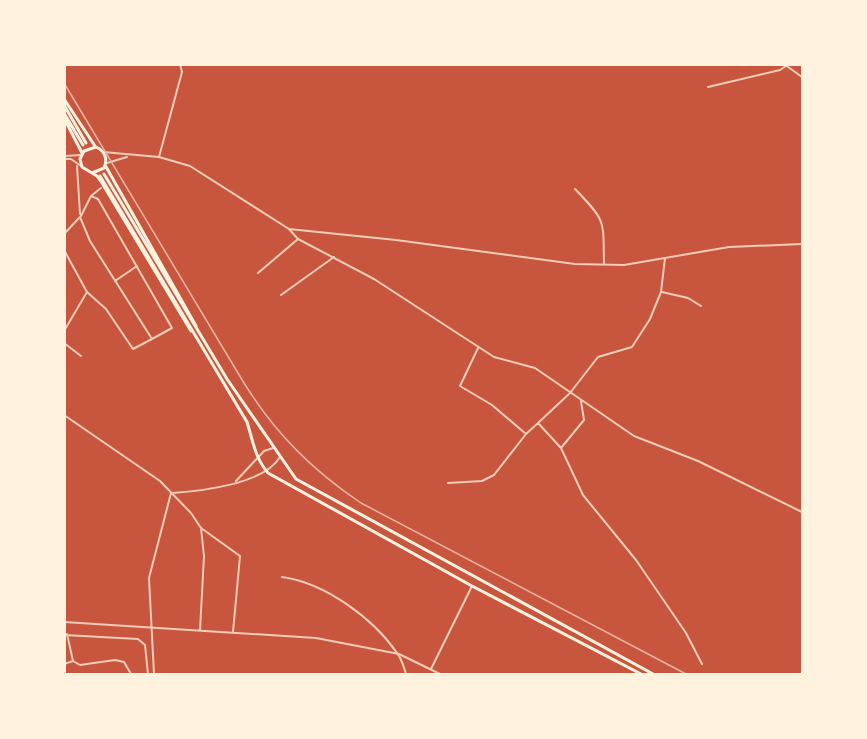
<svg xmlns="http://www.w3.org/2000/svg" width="867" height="739" viewBox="0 0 867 739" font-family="'Sofia Sans Condensed',sans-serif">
<rect width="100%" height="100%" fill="#c8553d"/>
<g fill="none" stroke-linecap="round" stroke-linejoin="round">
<path stroke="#f1ccb7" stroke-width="2" d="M784,64l18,13
M708,87l72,-17 6,-4
M159,157l23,-85 -2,-8
M77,166l3,48
M575,189c32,33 28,31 29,75
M91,196l10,-8
M81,216l10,-20 7,3 74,129 -20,11
M64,234l16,-17 10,24 62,98 -19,10 -27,-40 -19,-17 -23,-42
M665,258l-4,34 -11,27 -18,28 -34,10 -28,36 -32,30 23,25 22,47 53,65 50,73 16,31
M258,273l40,-34
M115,281l22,-15
M662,292l26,6 13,8
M281,295l53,-38
M64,331l23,-39
M64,343l17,13
M478,348l-18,38 32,19 34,29 12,-11
M561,448l23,-28 -3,-19
M448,483l34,-2 12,-6 32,-41
M282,577c43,6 91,41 115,76 5,6 7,15 9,21
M200,630l4,-74 -3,-28
M67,634l6,27
M64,635l74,4 7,6 3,29
M64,664l9,-3 7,4 35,-5 9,2 7,12
M431,669l41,-83
M154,674l-5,-96 22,-85"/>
<path stroke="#f1ccb7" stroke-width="2" d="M103,152l56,5 31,9 99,63 107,11 179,24 49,1 105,-18 73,-3
M64,156l17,-1
M64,159h7l10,7
M107,163l20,-6
M289,229l9,10 76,40 120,78 41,11 99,68 64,25 104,51
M64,415l96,66 31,32 10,15 39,28 -7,76
M236,481l28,-30 9,-3
M172,493c30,-2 92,-9 108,-36
M64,622l252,16 83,16 41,20"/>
<path stroke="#fff3e0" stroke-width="3" d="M64,99l31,47
M64,105l22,38
M64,113l19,32
M64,118l18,35
M105,165l91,161
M92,173l12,-5c4,-9 1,-17 -8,-21l-12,4 -4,8 2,8 15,9 5,7 89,148
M104,174l123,205 69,100 357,195
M100,176l147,246c6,19 8,36 21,51l204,113 169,88"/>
<path stroke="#e9b49f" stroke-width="1.5" d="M64,83l180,300c31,50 68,87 117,120l325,171"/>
</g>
<rect width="867" height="739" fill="none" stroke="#fff3e0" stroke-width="132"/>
</svg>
